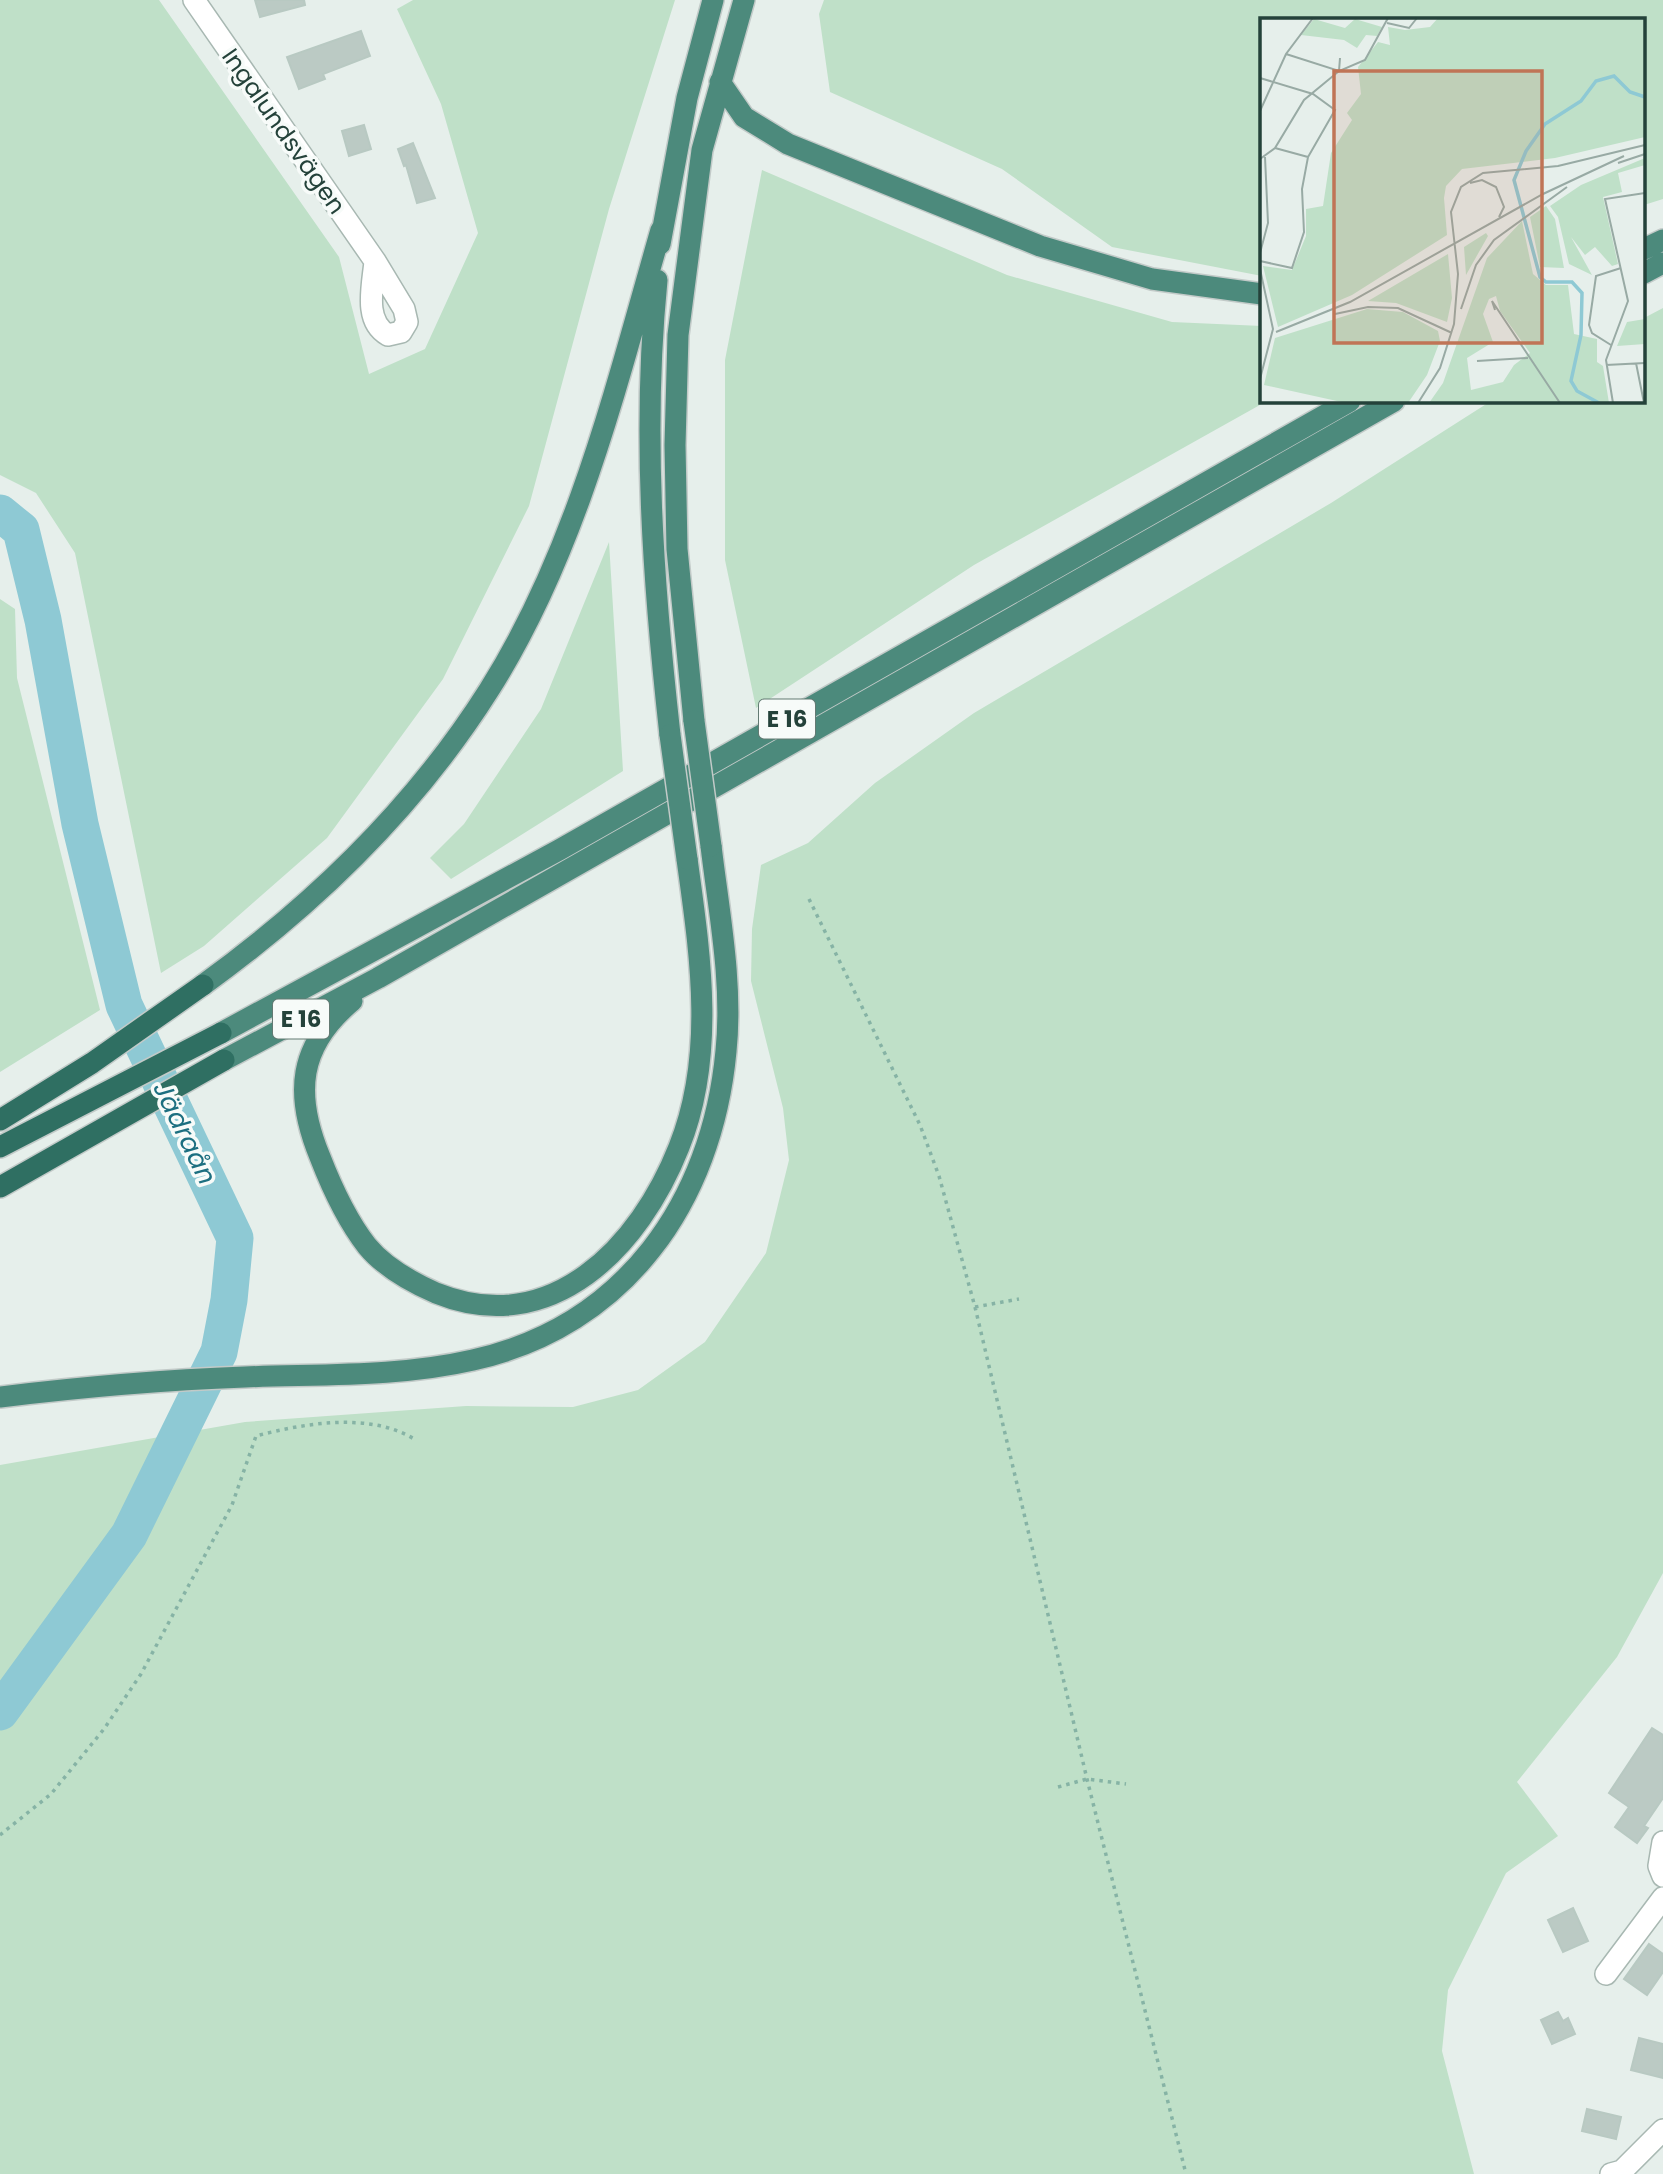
<svg xmlns="http://www.w3.org/2000/svg" width="1663" height="2174" viewBox="0 0 1663 2174" font-family="Poppins,sans-serif">
<rect width="100%" height="100%" fill="#e6efeb"/>
<path fill="#bfe0c8" d="M0,0h159l180,257 30,117 56,-25 53,-116 -37,-129 -44,-95 16,-9h262l-66,209 -80,297 -86,173 -116,159 -123,108 -43,27 -86,-420 -39,-60 -36,-18z
M824,0h839v199l-19,6v-186h-382v257l-150,-29 -110,-78 -172,-77 -11,-78z
M762,170l245,105 165,47 90,4v75h5l-293,164 -218,143 -31,-148v-200z
M1663,308v1265l-46,84 -100,125 41,54 -52,37 -58,117 -6,61 32,123h-1474v-709l245,-43 221,-16 107,1 65,-17 67,-48 61,-89 23,-93 -6,-52 -32,-127 1,-52 9,-64 47,-22 67,-60 99,-70 357,-210 160,-102h153v-83z
M609,542l14,229 -172,108 -21,-21 34,-34 77,-115z
M0,599l15,10 2,69 83,332 -100,62z"/>
<g fill="none" stroke-linecap="round" stroke-linejoin="round">
<path stroke="#8ec9d4" stroke-width="37" d="M0,513l21,17 22,90 37,204 44,181 111,233 -6,62 -10,52 -90,183 -129,177"/>
</g>
<path fill="#bbcac4" stroke="#b8c9c2" stroke-width="2" d="M255,0h49l1,5 -45,12z
M361,31l9,25 -47,18 2,5 -26,10 -12,-32z
M364,125l7,24 -22,7 -7,-25z
M413,143l22,55 -18,5 -11,-38 -2,1 -6,-17z
M1652,1728l11,7v63l-19,28 4,2 -11,15 -22,-16 14,-20 -20,-14z
M1573,1908l15,33 -25,11 -15,-32z
M1649,1944l14,10v18l-16,23 -23,-16z
M1558,2012l5,9 5,-3 7,16 -23,10 -11,-24z
M1639,2038l24,6v34l-32,-8z
M1587,2109l34,8 -5,22 -34,-8z"/>
<g fill="none" stroke-linecap="round" stroke-linejoin="round">
<defs>
<path id="minor" d="M194,0l181,261 29,48 3,13 -6,10 -13,3c-25,-14 -15,-50 -13,-74
M1663,1842l-4,24 4,10
M1606,1974l57,-76
M1611,2174l11,-3 41,-41"/>
<path id="trunk" d="M720,82l24,35 44,27 252,102 112,33 110,15
M660,244l27,-146 26,-98
M1644,249l19,-9
M1644,273l19,-10
M657,280c-15,151 -4,303 13,455
M694,721l-17,-172 -2,-104 3,-110 24,-185 42,-150
M203,985c112,-81 212,-178 286,-295 88,-139 127,-304 172,-460
M352,1001c-54,45 -58,93 -32,156 12,31 26,62 47,89 18,22 44,36 69,47 116,47 204,-47 243,-146 37,-92 21,-194 8,-288
M221,1033l338,-183 791,-449
M224,1060l154,-82 1016,-577
M0,1397c82,-10 163,-17 245,-20 75,-3 154,0 228,-17 152,-34 239,-158 253,-309 7,-68 -7,-138 -15,-205"/>
<path id="motorway" d="M0,1120l92,-57 111,-78
M0,1147l221,-114
M0,1187l224,-127"/>
</defs>
<use href="#minor" stroke="#a8b8b2" stroke-width="24"/>
<use href="#trunk" stroke="#c2cac8" stroke-width="24"/>
<use href="#motorway" stroke="#c2cac8" stroke-width="24"/>
<path stroke="#86b3a5" stroke-width="3.5" stroke-dasharray="3.5 5" stroke-linecap="butt" d="M809,899l111,226 19,51 36,131 112,472 99,395
M975,1307l44,-8
M1058,1787l29,-8 39,5
M0,1835l51,-41 53,-65 37,-55 91,-169 24,-69c49,-13 114,-24 158,3"/>
<use href="#minor" stroke="#fff" stroke-width="21"/>
<use href="#trunk" stroke="#4c8a7c" stroke-width="21"/>
<use href="#motorway" stroke="#2f6f62" stroke-width="21"/>
<defs>
<path id="trunk-bridge" d="M694,721l17,125
M670,735l17,124"/>
</defs>
<use href="#trunk-bridge" stroke="#c2cac8" stroke-width="24" stroke-linecap="butt"/>
<use href="#trunk-bridge" stroke="#4c8a7c" stroke-width="21"/>
</g>
<g text-anchor="middle" dominant-baseline="central" stroke-width="7" stroke-linejoin="round" paint-order="stroke">
<g fill="#f7fbf9" stroke="#637a73" stroke-width="2">
<rect x="759" y="699.5" width="56" height="39" rx="5"/>
<rect x="273" y="999.5" width="56" height="39" rx="5"/>
</g>
<g font-size="23" font-weight="bold" fill="#24423a">
<text x="787" y="719">E 16</text>
<text x="301" y="1019">E 16</text>
</g>
<g font-size="24" fill="#24423a" stroke="#f7fbf9">
<text transform="translate(284 131) rotate(55)">Ingalundsvägen</text>
</g>
<g font-size="26" font-style="italic" fill="#1c6f80" stroke="#f7fbf9">
<text transform="translate(185 1133) rotate(64)">Jädraån</text>
</g>
</g>
<g transform="translate(1260 18)">
<rect width="385" height="385" fill="#e6efeb"/>
<path d="M178,0h207v119l-90,21 -93,11 -16,17 -2,12 3,37 -95,60 -74,32 -15,-61 29,4 14,-34v-27l17,-3 8,-53 21,-33 -5,-7 14,-19 -3,-27 20,-25 12,3 -2,-18 17,3 25,-3zM54,1l31,9 10,-9 27,8 -5,9 -11,-1 -9,13 -13,-8 -43,-5zM385,140v7l-27,8 4,19 -19,5 15,67 -6,2 -17,-19 -10,8 -14,-18 21,38 -23,-11 -11,-47 -8,-11 31,-21zM286,188l9,13 9,49 -24,-1 -10,-50zM262,203l11,53 13,11h22l6,49 23,5v23l6,4 6,37h-180l14,-20 44,-125zM236,278l4,15 30,42 -16,12 -11,17 -32,8 -4,-32 26,-16 -10,-28 6,-15zM226,215l2,3 -22,39 -2,-28zM188,236l4,44 -5,24 -51,-19 -28,-2zM107,291l36,3 35,19 2,10 -13,34 -19,28h-62l-82,-18 11,-47zM385,301v25l-28,2 10,-24z" fill="#bfe0c8" fill-rule="evenodd"/>
<path fill="none" stroke="#8ec9d4" stroke-width="3.5" d="M339,385l-22,-12 -6,-10 10,-46 1,-42 -10,-11h-26l-6,-5 -26,-97 12,-29 19,-27 36,-23 15,-20 18,-5 16,16 15,5"/>
<path fill="none" stroke="#98aaa4" stroke-width="2" d="M127,5l22,5 8,-10M26,36l53,17 1,-13M0,60l53,16 22,16 -27,47 -6,32 2,43 -12,36 -32,-7M0,93l26,-57 27,-36M15,130l33,9M0,141l15,-11 29,-48 35,-29 26,-11 23,-42M358,145l27,-9M210,165l12,-3 14,7 8,20 -5,10M0,235l8,-30 -3,-66M0,251l13,60 -13,50M201,291l15,-44 18,-25 73,-53M235,292l-3,-9 68,102M75,296l33,-7 30,1 54,25M16,314l74,-30 193,-108 81,-38M351,327l-19,-12 -3,-8 7,-49 25,-8M217,343l51,-3M376,345l8,40M346,347l39,-2M158,385l22,-35 14,-44 4,-50 -7,-62 10,-25 22,-14 75,-7 87,-21M353,385l-7,-43 22,-59 -23,-102 40,-6"/>
<path fill="#c07456" fill-opacity="0.15" stroke="#c07456" stroke-width="3.5" d="M74,53h208v272h-208z"/>
<rect width="385" height="385" fill="none" stroke="#24423a" stroke-width="3.5"/>
</g>
</svg>
